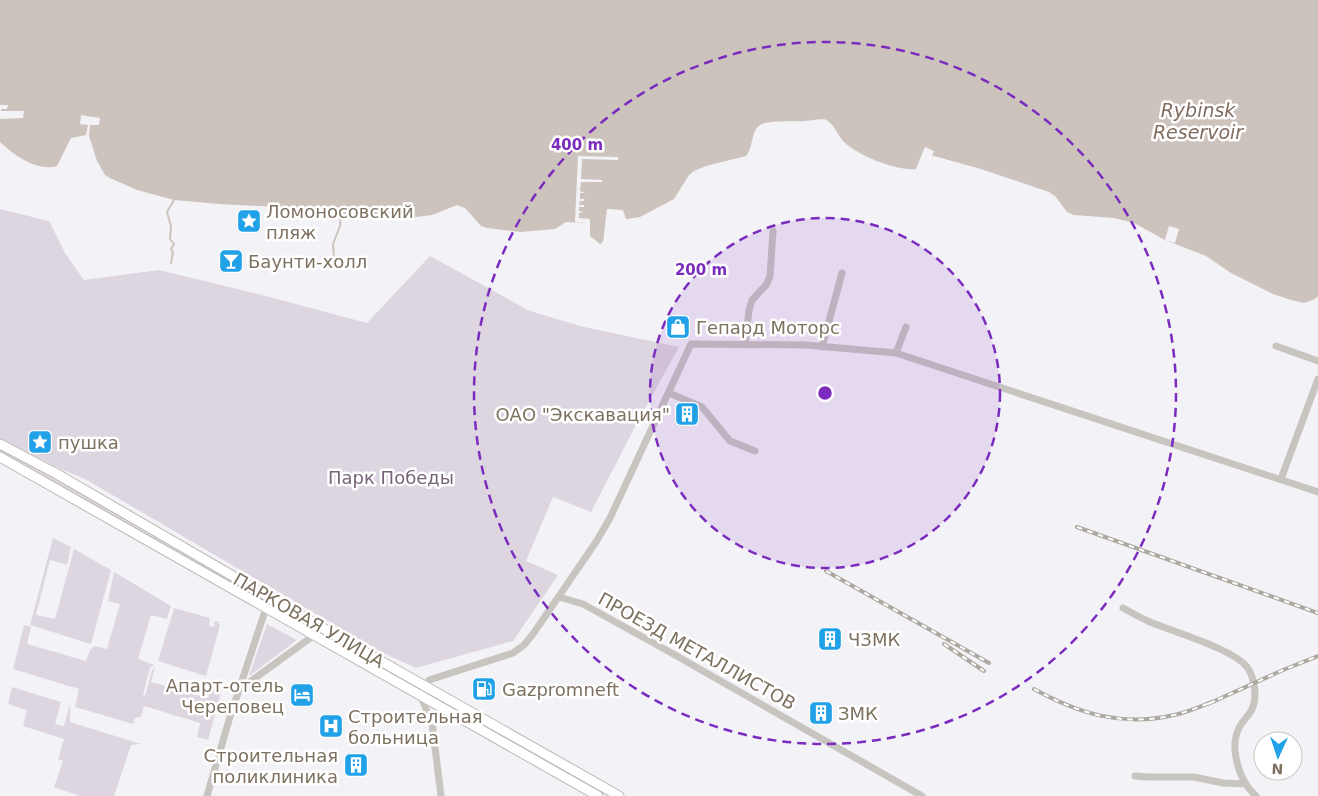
<svg xmlns="http://www.w3.org/2000/svg" width="1318" height="796" viewBox="0 0 1318 796" font-family="'DejaVu Sans',sans-serif">
<rect width="100%" height="100%" fill="#f3f2f6"/>
<path fill="#ddd6e0" d="M0,209l49,12 16,32 19,27 75,-10 99,24 109,29 63,-67 100,55 54,16 95,20 -42,76 -46,89 -38,-15 -27,64 32,14 -45,66 -97,27 -35,-16 -296,-173 -27,-11 -58,-30z
M0,449l29,14 227,132 -1,3 -228,-132 -27,-14z
M53,538l18,9 -4,18 -17,-5 -14,55 19,4 19,-70 37,21 -20,74 -61,-19z
M114,572l57,34 -4,13 -16,-4 -13,44 16,6 -4,3 -7,27 2,1 7,-26 3,-3 -4,15 57,16 5,-15 10,3 -15,54 -11,-3 3,-14 -56,-17 -3,11 -6,1 -2,6 -58,-17 4,-18 -66,-20 11,-44 7,2 -4,17 59,17 4,-11 5,-4 12,3 13,-45 -12,-3z
M174,608l36,10 -1,8 5,1 1,-6h4l-1,3 2,1 -14,51 -48,-15z
M267,624l30,16 -48,36z
M12,687l49,15 -6,22 9,2 6,-22v18l71,22 -10,1 -17,51h-34l-26,-9 9,-26 -5,-2 6,-20 -41,-13 4,-16 -19,-6z"/>
<path fill="#cdc3bd" d="M0,0h1318v296l-3,3 -11,4 -13,-3 -18,-6 -42,-21 -25,-17 -41,-16 -31,-17 -20,-5 -40,-3 -7,-3 -12,-16 -6,-4 -68,-23 -58,-16 -7,16c-20,2 -57,-13 -72,-27 -6,-6 -9,-16 -16,-21 -4,-3 -10,-1 -15,-1 -14,3 -44,-1 -53,5 -10,7 -6,22 -14,31l-40,10 -12,5 -5,4 -15,24 -34,18 -12,2h-2l-3,-9 -16,-1 -4,33 -3,2 -10,-8 -3,-13 -21,-1 -11,7 -35,3 -33,-4 -6,-2 -16,-18 -8,-3 -25,10 -31,4 -33,-2 -72,-9 -77,-4 -45,-4 -37,-10 -27,-12 -5,-3 -8,-14 -8,-25 -3,-1 -15,3 -14,28c-20,6 -43,-11 -57,-24z"/>
<path fill="#f3f2f6" d="M0,105h8l-1,4h-6v2h23l-1,7 -23,1z
M81,115l19,3 -1,7h-9l-1,11 -3,-1 2,-10 -8,-1z
M925,147l9,4 -3,7 -7,-2 -6,14 -2,-1z
M578,156l40,1v3l-36,-1 -1,20 21,1v2h-21l-1,9 5,2h-5v6h4v2h-4l-1,4h5v2h-5v4l5,1 -5,1v5l11,1v19l-3,-1v-14l-12,-1z
M1169,226l10,3 -4,14 -10,-3z"/>
<g fill="none" stroke-linecap="round" stroke-linejoin="round">
<path stroke="#cdc3bd" stroke-width="2" d="M334,259l-1,-15 7,-18 1,-13
M171,263l2,-11 -2,-3 3,-5 -4,-5 1,-13 -4,-14 7,-12"/>
<defs>
<path id="major" d="M0,444l57,30 262,152 300,170
M0,457l598,339"/>
</defs>
<use href="#major" stroke="#bbb7b2" stroke-width="11"/>
<path stroke="#c8c5c1" stroke-width="7" d="M745,345l4,-35 3,-10 14,-15 4,-9 3,-45
M1276,346l42,15
M822,347l20,-74
M896,353l10,-26
M669,393l33,14 28,34 25,10
M1281,479l37,-100
M559,597l24,7 85,47 254,145
M1123,608c9,5 18,10 27,14 24,10 83,27 97,45 8,11 11,32 4,44 -3,5 -8,10 -11,15 -12,21 -1,55 16,70
M240,689l73,-53 6,-10
M1135,776l12,1h47l29,6 23,1
M207,796l22,-76 37,-112 5,-9
M441,796l-9,-73 -11,-26 8,-17 84,-27 11,-8 9,-11 63,-92 14,-24 81,-174 115,1 90,8 422,139"/>
<use href="#major" stroke="#fff" stroke-width="9"/>
<defs>
<path id="rail" d="M1077,527l241,86
M826,571l163,92
M944,644l40,27
M1034,689c45,25 89,38 140,26 14,-3 27,-9 41,-14
M1208,704l75,-34 35,-14"/>
</defs>
<use href="#rail" stroke="#aca79f" stroke-width="4"/>
<use href="#rail" stroke="#fff" stroke-width="2" stroke-dasharray="5.5" stroke-linecap="butt"/>
</g>
<circle cx="825" cy="393" r="175" fill="#7b2cbf" fill-opacity=".12"/>
<g fill="none" stroke="#7b2cbf" stroke-width="2.5" stroke-dasharray="9 6">
<circle cx="825" cy="393" r="175"/>
<circle cx="825" cy="393" r="351"/>
</g>
<defs>
<symbol id="sight-square" viewBox="-11 -11 22 22"><rect x="-9" y="-9" width="18" height="18" rx="4" fill="#20a1e8" stroke="#fff"/><path d="M0-6L1.8-2.2L6-1.7L2.9 1.2L3.7 5.4L0 3.3L-3.7 5.4L-2.9 1.2L-6-1.7L-1.8-2.2Z" fill="#fff"/></symbol>
<symbol id="bar-square" viewBox="-11 -11 22 22"><rect x="-9" y="-9" width="18" height="18" rx="4" fill="#20a1e8" stroke="#fff"/><path d="M-6-5H6L.8 .8V4.5H3.5V6h-7V4.5H-.8V.8Z" fill="#fff"/></symbol>
<symbol id="shop-square" viewBox="-11 -11 22 22"><rect x="-9" y="-9" width="18" height="18" rx="4" fill="#20a1e8" stroke="#fff"/><path d="M-5-2.5h2.3a2.7 3.5 0 0 1 5.4 0H5L5.5 6h-11ZM-1.5-2.5h3a1.5 2.3 0 0 0-3 0Z" fill="#fff"/></symbol>
<symbol id="building-square" viewBox="-11 -11 22 22"><rect x="-9" y="-9" width="18" height="18" rx="4" fill="#20a1e8" stroke="#fff"/><path d="M-4-6H4V6H1V3H-1V6H-4ZM-2.5-4.3h1.7v1.8h-1.7ZM.8-4.3h1.7v1.8H.8ZM-2.5-1h1.7V.8h-1.7ZM.8-1h1.7V.8H.8Z" fill="#fff"/></symbol>
<symbol id="fuel-square" viewBox="-11 -11 22 22"><rect x="-9" y="-9" width="18" height="18" rx="4" fill="#20a1e8" stroke="#fff"/><path d="M-5.5-6h7V0h2V4h1.3V-2.5L3-4.5l.8-.8L6-3V5H2.5V1h-1V6h-7ZM-4.2-4.7v3.2H.2V-4.7Z" fill="#fff"/></symbol>
<symbol id="hotel-square" viewBox="-11 -11 22 22"><rect x="-9" y="-9" width="18" height="18" rx="4" fill="#20a1e8" stroke="#fff"/><path d="M-6-4.5h1.5V1H6V5H4.5V3h-9V5H-6ZM-4 0a1.8 1.8 0 1 1 3.6 0ZM.5 0V-2.5h3Q6-2.5 6 0Z" fill="#fff"/></symbol>
<symbol id="hospital-square" viewBox="-11 -11 22 22"><rect x="-9" y="-9" width="18" height="18" rx="4" fill="#20a1e8" stroke="#fff"/><path d="M-5-5h3v3.5h4V-5h3V5h-3V1.5h-4V5h-3Z" fill="#fff"/></symbol>
</defs>
<g fill-rule="evenodd">
<use href="#sight-square" x="235" y="207" width="28" height="28"/>
<use href="#bar-square" x="217" y="247" width="28" height="28"/>
<use href="#shop-square" x="664" y="313" width="28" height="28"/>
<use href="#building-square" x="673" y="400" width="28" height="28"/>
<use href="#sight-square" x="26" y="428" width="28" height="28"/>
<use href="#building-square" x="816" y="625" width="28" height="28"/>
<use href="#fuel-square" x="470" y="675" width="28" height="28"/>
<use href="#hotel-square" x="288" y="681" width="28" height="28"/>
<use href="#building-square" x="807" y="699" width="28" height="28"/>
<use href="#hospital-square" x="317" y="712" width="28" height="28"/>
<use href="#building-square" x="342" y="751" width="28" height="28"/>
</g>
<g text-anchor="middle" dominant-baseline="central" stroke-width="5" stroke-linejoin="round" paint-order="stroke">
<g font-size="18" fill="#7e7160" stroke="#fff" text-anchor="start">
<text x="266" y="211">Ломоносовский<tspan x="266" dy="21">пляж</tspan></text>
<text x="248" y="261">Баунти-холл</text>
<text x="696" y="327">Гепард Моторс</text>
<text x="670" y="414" text-anchor="end">ОАО "Экскавация"</text>
<text x="58" y="442">пушка</text>
<text x="848" y="639">ЧЗМК</text>
<text x="284" y="685" text-anchor="end">Апарт-отель<tspan x="284" dy="21">Череповец</tspan></text>
<text x="502" y="689">Gazpromneft</text>
<text x="838" y="713">ЗМК</text>
<text x="348" y="716">Строительная<tspan x="348" dy="21">больница</tspan></text>
<text x="338" y="755" text-anchor="end">Строительная<tspan x="338" dy="21">поликлиника</tspan></text>
</g>
<g font-size="18" fill="#79637b" stroke="#fff">
<text x="391" y="477">Парк Победы</text>
</g>
<g font-size="18" fill="#7e7160" stroke="#fff">
<text transform="translate(309 620) rotate(30)">ПАРКОВАЯ УЛИЦА</text>
<text transform="translate(697 651) rotate(29)">ПРОЕЗД МЕТАЛЛИСТОВ</text>
</g>
<g font-size="19" font-style="italic" fill="#816d5f" stroke="#fff">
<text x="1198" y="110">Rybinsk<tspan x="1198" dy="22">Reservoir</tspan></text>
</g>
</g>
<circle cx="825" cy="393" r="8" fill="#7b2cbf" stroke="#fff" stroke-width="2.5"/>
<g font-size="15" text-anchor="middle" font-weight="bold" fill="#7b2cbf" stroke="#fff" stroke-width="5" stroke-linejoin="round" paint-order="stroke">
<text x="577" y="150">400 m</text>
<text x="701" y="275">200 m</text>
</g>
<g transform="translate(1278 756) rotate(183)"><circle r="24" fill="#ffffff" stroke="#cbc6bf"/>
<path d="M0-4L9 19L0 12L-9 19Z" fill="#20a1e8"/>
<text y="-8" font-size="14" font-weight="bold" text-anchor="middle" fill="#7e7160">N</text>
</g>
</svg>
